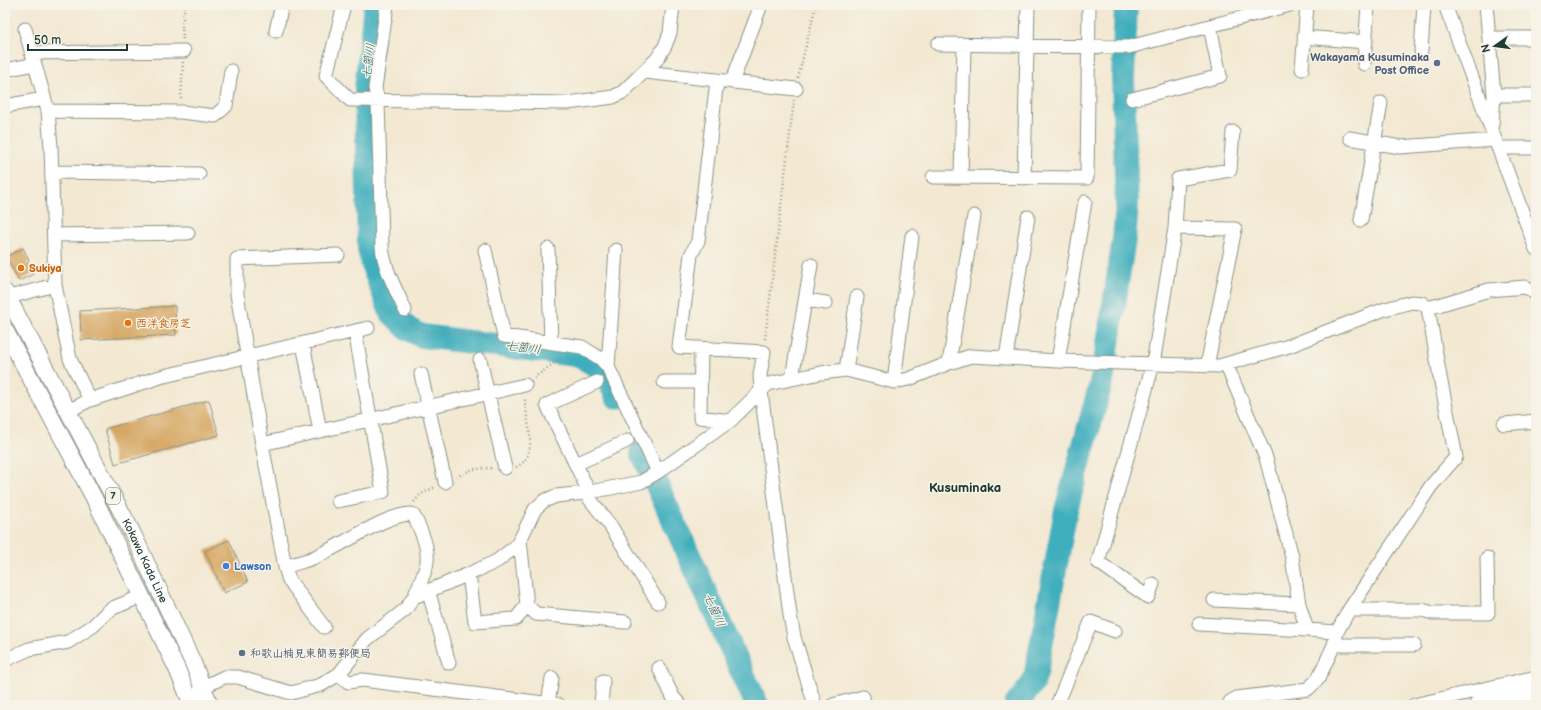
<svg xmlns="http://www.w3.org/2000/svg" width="1541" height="710" viewBox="0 0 1541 710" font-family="'Balsamiq Sans','Klee One',sans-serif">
<rect width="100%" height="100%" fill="#f7f3e8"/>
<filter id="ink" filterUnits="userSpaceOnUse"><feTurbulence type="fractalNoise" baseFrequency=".025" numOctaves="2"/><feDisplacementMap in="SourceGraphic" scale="8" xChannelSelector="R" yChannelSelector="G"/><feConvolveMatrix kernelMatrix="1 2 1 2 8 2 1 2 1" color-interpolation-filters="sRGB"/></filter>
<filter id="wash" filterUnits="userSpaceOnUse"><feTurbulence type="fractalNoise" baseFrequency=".012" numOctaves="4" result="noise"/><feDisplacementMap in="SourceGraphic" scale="16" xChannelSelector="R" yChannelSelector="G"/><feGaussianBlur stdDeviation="0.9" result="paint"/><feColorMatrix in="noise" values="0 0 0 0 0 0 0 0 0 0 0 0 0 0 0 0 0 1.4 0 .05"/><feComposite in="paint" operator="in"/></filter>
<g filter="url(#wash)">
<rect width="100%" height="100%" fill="#f3e9d3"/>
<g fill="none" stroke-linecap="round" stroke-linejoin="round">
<path stroke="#41afbd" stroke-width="24" d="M375,5l-9,83 3,161 5,20 17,43 17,17 14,7 154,19c25,10 30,18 41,42
M642,452l115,253
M1016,705l17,-22 3,-10 30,-163 37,-134 21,-137 3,-33 -4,-128 3,-73"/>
</g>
<g id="blocks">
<path fill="#d5a561" d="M23,248l6,12 -2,3 6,11 -14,7 -13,-24z
M175,306l1,29 -95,5 -1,-29z
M209,400l10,35 -104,29 -10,-35z
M229,540l19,42 -24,11 -19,-42z"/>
</g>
</g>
<g filter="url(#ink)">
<use href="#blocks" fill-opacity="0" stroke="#899384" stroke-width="1"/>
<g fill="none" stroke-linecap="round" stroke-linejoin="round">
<defs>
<path id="minor" d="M344,5l-18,71 24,24 218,3 45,-6 10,-5 34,-33 8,-13 5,-13 3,-28
M387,5l-12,83 3,13 4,145c2,23 14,43 23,64
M1445,5l91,244
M1486,5l8,90 -2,30
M25,29l23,82 3,36 4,138 15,74 20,41
M276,31l6,-26
M1304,37l62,5
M1489,38h47
M938,44l191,3 161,-42
M1421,51l3,-46
M31,53l153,-2
M1364,64l4,-59
M1302,69l5,-64
M5,70l30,-6
M645,72l151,17
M717,80l-19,161 -7,14 -12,92 85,5 -4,23 1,16 29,224 4,22 21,68
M732,82l29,-77
M1494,95h42
M1132,99l88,-23 -10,-50
M5,106l39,-7
M48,111l133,1 34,4 11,-10 5,-35
M1350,138l50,9 95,-7
M1498,148h38
M52,172l147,2
M933,177l154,1 2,-173
M961,177l3,-132
M1024,178l4,-173
M1361,220l20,-117
M1175,228l60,1 -28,137
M54,235l134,-2
M548,249l3,93
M485,250l19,86 78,11 19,12 7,8 50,105
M5,298l50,-13
M806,300l20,3
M1428,308l61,-18 36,-3 7,3 4,5
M303,344l17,87
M701,348l-1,69 30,4
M1006,358l22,-141
M480,360l25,108
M1058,361l27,-159
M949,363l25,-147
M1226,364l40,94 26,99 7,47 8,26 30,2
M608,367l8,-117
M846,370l11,-73
M421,374l24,108
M792,378l19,-113
M664,382h37
M894,382l18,-146
M68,411l22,-11 70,-23 208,-49
M1504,424l32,-3
M262,444l263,-59
M576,464l51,-23
M589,492l-42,-87 50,-23
M585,493l25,32 48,77
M338,501l45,-9 -28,-161
M520,540l7,65 9,9 89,8
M285,567c10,-4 22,-6 32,-11 24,-10 71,-43 95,-42 5,6 7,13 10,20 11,28 3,37 -8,63
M469,574l6,48 41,-3 11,-14
M1153,584l-5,13 -50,-35 55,-198 22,-136 3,-49 52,-9 3,-38
M428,590l21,73
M1214,600l85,4
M1349,610h73l11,3h55l-1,-55
M1199,624l108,6
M324,627l-35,-47 -4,-13 -23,-123 -25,-150v-35l101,-4
M1334,645h80
M5,660l24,-11 39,-7 25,-16 14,-14 6,-4 29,-12
M659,668l14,29 7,8
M339,674l9,8 15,-2 196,25
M198,694l5,-7 21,-10h14l53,16 30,-8 18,-11 28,-35 38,-29 9,-13 55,-23 28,-13 18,-14 5,-7 15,-31 9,-8 12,-5 29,-3 56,-11 17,-10 72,-51 38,-37 53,-11 25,-3 48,12 15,-3 40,-16 22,-7 87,5 161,5 70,-20 96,-37 27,-7 10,1 6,5 12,69 16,80 -25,29 -82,124 -12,22 -3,13 -16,34 -10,10 -71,9 -7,4 -1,3
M548,704l4,-26
M601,705l2,-24
M833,705l30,-8 1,8
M1057,705l34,-83 24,9
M1414,705l122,-28"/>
<g id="major">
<path id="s1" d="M5,292l127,240 61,131 17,42"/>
<path d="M5,330l89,168 83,171 15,36"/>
</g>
<path id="highway" d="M1479,705l57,-13"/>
</defs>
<use href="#minor" stroke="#899384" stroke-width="15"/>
<use href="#major" stroke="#899384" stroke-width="18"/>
<use href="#highway" stroke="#899384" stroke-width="21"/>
<path stroke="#899384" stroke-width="2.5" stroke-dasharray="1 3" stroke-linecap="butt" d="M183,39l-1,-13 3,-21
M798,78l18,-73
M181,99l2,-37
M409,322l5,4 9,4 68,8
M765,339l29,-239
M534,378l28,-21
M516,467c26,-12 8,-49 9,-70
M456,477l17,-8 20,-1
M414,502l7,-8 14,-7"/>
<use href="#minor" stroke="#fff" stroke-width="13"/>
<use href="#major" stroke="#fff" stroke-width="16"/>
<use href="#highway" stroke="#fff" stroke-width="19"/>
</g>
</g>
<g fill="#5c6f8a" stroke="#f7f3e8" stroke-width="1.5">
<circle cx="1437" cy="63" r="4"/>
<circle cx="242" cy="653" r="4"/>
</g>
<g fill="#e8710a" stroke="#f7f3e8" stroke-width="1.5">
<circle cx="21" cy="268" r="4"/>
<circle cx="128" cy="323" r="4"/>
</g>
<circle fill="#3f7fe0" stroke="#f7f3e8" stroke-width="1.5" cx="226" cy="566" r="4"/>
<g text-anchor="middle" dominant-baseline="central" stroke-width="3" stroke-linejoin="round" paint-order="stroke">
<rect fill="#f7f3e8" stroke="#60746a" stroke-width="1" x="106" y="488" width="14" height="16" rx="3"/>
<g font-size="10" font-weight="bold" fill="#1f3d34">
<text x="113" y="496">7</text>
</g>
<g font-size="11" font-weight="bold" fill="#4e5e75" stroke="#f7f3e8" text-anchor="end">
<text x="1429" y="57">Wakayama Kusuminaka<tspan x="1429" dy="13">Post Office</tspan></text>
<text x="250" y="653" text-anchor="start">和歌山楠見東簡易郵便局</text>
</g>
<g font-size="11" font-weight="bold" fill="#c56008" stroke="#f7f3e8" text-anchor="start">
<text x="29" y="268">Sukiya</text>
<text x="136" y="323">西洋食房芝</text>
</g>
<g font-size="11" fill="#1f3d34" stroke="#f7f3e8">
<text stroke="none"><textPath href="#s1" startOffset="303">Kokawa Kada Line</textPath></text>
</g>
<g font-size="11" font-weight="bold" fill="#366cbe" stroke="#f7f3e8" text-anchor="start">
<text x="234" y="566">Lawson</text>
</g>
<g font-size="12" font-style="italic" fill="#295f5d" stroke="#f7f3e8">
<text transform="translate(369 61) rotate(-83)">七箇川</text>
<text transform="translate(523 348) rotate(7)">七箇川</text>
<text transform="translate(714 610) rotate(66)">七箇川</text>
</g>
<g font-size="13" font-weight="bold" fill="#1f3d34" stroke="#f7f3e8">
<text x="965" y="488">Kusuminaka</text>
</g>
</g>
<rect width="1541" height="710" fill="none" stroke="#f7f3e8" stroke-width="20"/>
<g transform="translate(1495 46) rotate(256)" stroke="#f7f3e8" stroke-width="3" paint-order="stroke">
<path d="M0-3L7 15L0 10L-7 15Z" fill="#1f3d34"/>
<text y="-6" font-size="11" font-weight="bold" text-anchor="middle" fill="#1f3d34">N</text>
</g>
<path d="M28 44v6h99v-6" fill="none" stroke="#1f3d34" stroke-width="2"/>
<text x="34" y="44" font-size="12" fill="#1f3d34" stroke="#f7f3e8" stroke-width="3" paint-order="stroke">50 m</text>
</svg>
